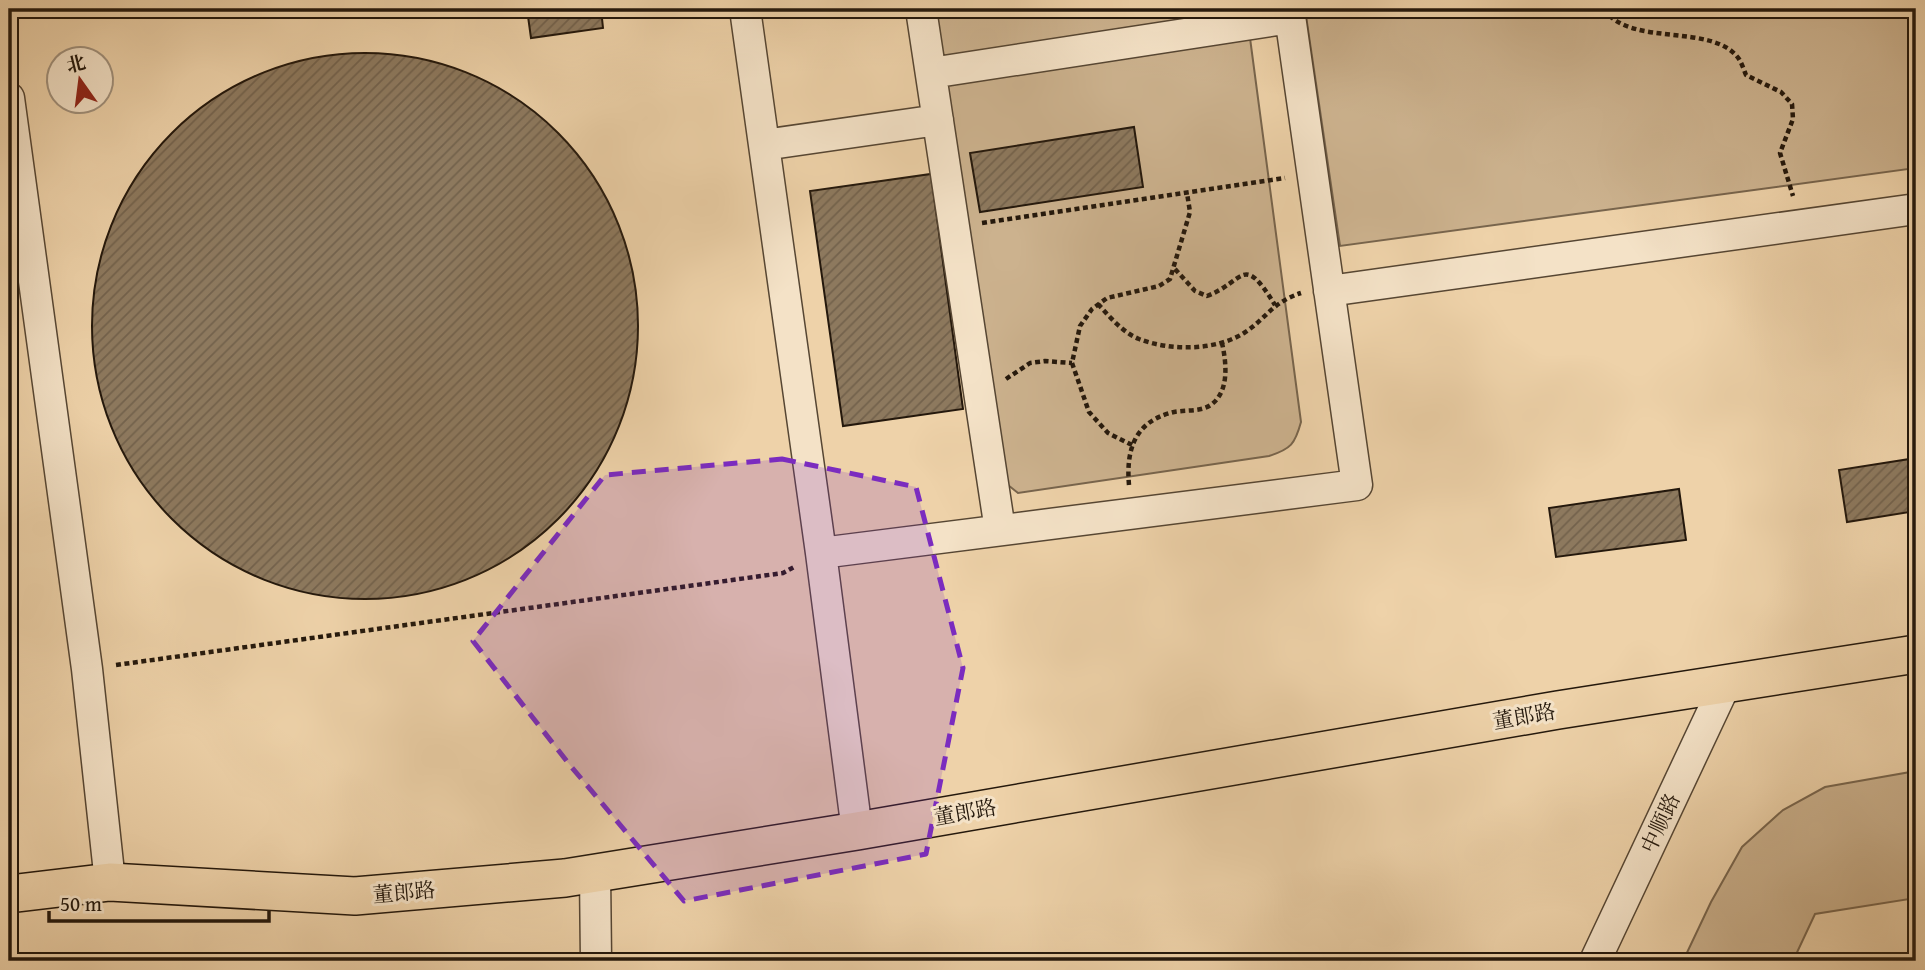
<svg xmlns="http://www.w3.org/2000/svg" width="1925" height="970" viewBox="0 0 1925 970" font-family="'Gentium Book Plus','Noto Serif SC',serif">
<defs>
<pattern id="building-hatch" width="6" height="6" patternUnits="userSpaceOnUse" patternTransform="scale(1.75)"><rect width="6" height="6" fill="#8d795e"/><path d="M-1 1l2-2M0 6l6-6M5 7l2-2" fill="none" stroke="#73624c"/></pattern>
</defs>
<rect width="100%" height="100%" fill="#eed2a9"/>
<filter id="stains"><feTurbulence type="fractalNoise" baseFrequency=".00286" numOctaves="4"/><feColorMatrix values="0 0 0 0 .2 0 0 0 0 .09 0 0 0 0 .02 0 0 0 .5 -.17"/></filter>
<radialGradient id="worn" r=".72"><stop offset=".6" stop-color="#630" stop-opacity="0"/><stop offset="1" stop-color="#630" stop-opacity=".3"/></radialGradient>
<path fill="#ccb28e" stroke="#78654d" stroke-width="2" d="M934,9h299l-19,11 -273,39z
M1305,9h611v159l-576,78z
M1250,38l51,384c-6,22 -10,27 -32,34l-251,37 -15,-12 -63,-397z
M1916,771v127l-101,16 -22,47h-110l28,-59 31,-55 41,-37 42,-23z"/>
<path fill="url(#building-hatch)" stroke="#24180c" stroke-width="2" d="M527,9h74l2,19 -72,10z
M92 326a273 273 0 1 1 546 0a273 273 0 1 1-546 0Z
M1134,127l9,60 -163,25 -10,-59z
M931,174l32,235 -120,17 -33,-235z
M1916,458v53l-69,11 -8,-52z
M1679,489l7,51 -130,17 -7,-49z"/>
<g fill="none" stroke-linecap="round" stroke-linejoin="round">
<defs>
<path id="minor" d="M745,9l76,544 536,-68 -68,-476
M921,9l79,521
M931,73l359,-55
M9,98l78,571 23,213
M764,145l174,-25
M1329,291l587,-82
M821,553l36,278
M595,873l1,88
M1595,961l130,-276"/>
<path id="major" d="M9,894l101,-12 245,14 210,-18 292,-47 701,-121 358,-56"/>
</defs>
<use href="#minor" stroke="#564633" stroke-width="33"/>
<use href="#major" stroke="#24180c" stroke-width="40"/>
<path stroke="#24180c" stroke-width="4.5" stroke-dasharray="5 3.5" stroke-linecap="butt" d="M1604,9c26,39 109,13 135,50 3,5 5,11 7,16l35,17 11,12 1,15 -13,34 13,43
M982,223l303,-45
M1175,269l20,22 12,5c39,-15 35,-44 68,9
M1098,304c12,13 24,28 41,35 31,12 76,12 105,-6 23,-15 27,-30 57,-40
M1006,379l24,-16 15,-2 27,2
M1132,445l-24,-12 -19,-21 -17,-49 8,-37 12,-17 15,-11 52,-12 11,-7 20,-67 -3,-19
M1129,485c-3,-34 5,-62 41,-72 13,-4 31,0 42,-9 18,-14 14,-43 10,-61
M116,665l667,-92 13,-7"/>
<use href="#minor" stroke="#f4e2c7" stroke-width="30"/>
<use href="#major" stroke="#eed2a9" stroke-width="37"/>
</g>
<path fill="#7b2cbf" fill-opacity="0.2" stroke="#7b2cbf" stroke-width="5" stroke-dasharray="14 9" stroke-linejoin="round" d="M782,459l134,28 47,181 -37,186 -242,47 -115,-137 -96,-123 132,-166z"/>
<g text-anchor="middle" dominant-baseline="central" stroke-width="6" stroke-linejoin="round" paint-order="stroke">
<g font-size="21" fill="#24180c" stroke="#f4e2c7">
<text transform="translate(1524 716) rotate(-10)">董郎路</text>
<text transform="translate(965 812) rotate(-10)">董郎路</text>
<text transform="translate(1660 823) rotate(-65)">中顺路</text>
<text transform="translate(404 892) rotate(-5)">董郎路</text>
</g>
</g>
<rect width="1925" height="970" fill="none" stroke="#eed2a9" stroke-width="35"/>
<rect x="10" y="10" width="1904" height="949" fill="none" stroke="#24180c" stroke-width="3.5"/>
<rect x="18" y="18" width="1890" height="935" fill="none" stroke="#24180c" stroke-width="2"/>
<g transform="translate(80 80) rotate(346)"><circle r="33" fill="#f4e2c7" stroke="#a1917c" stroke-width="2"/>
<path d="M0-5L12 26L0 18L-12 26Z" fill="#8f2418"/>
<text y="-10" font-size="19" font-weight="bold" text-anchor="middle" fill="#24180c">北</text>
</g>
<path d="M49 911v10h220v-10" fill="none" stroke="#24180c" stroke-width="3.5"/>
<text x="60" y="911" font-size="21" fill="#24180c" stroke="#f4e2c7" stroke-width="5" paint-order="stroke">50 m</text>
<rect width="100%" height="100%" filter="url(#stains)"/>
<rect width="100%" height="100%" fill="url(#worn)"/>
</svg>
